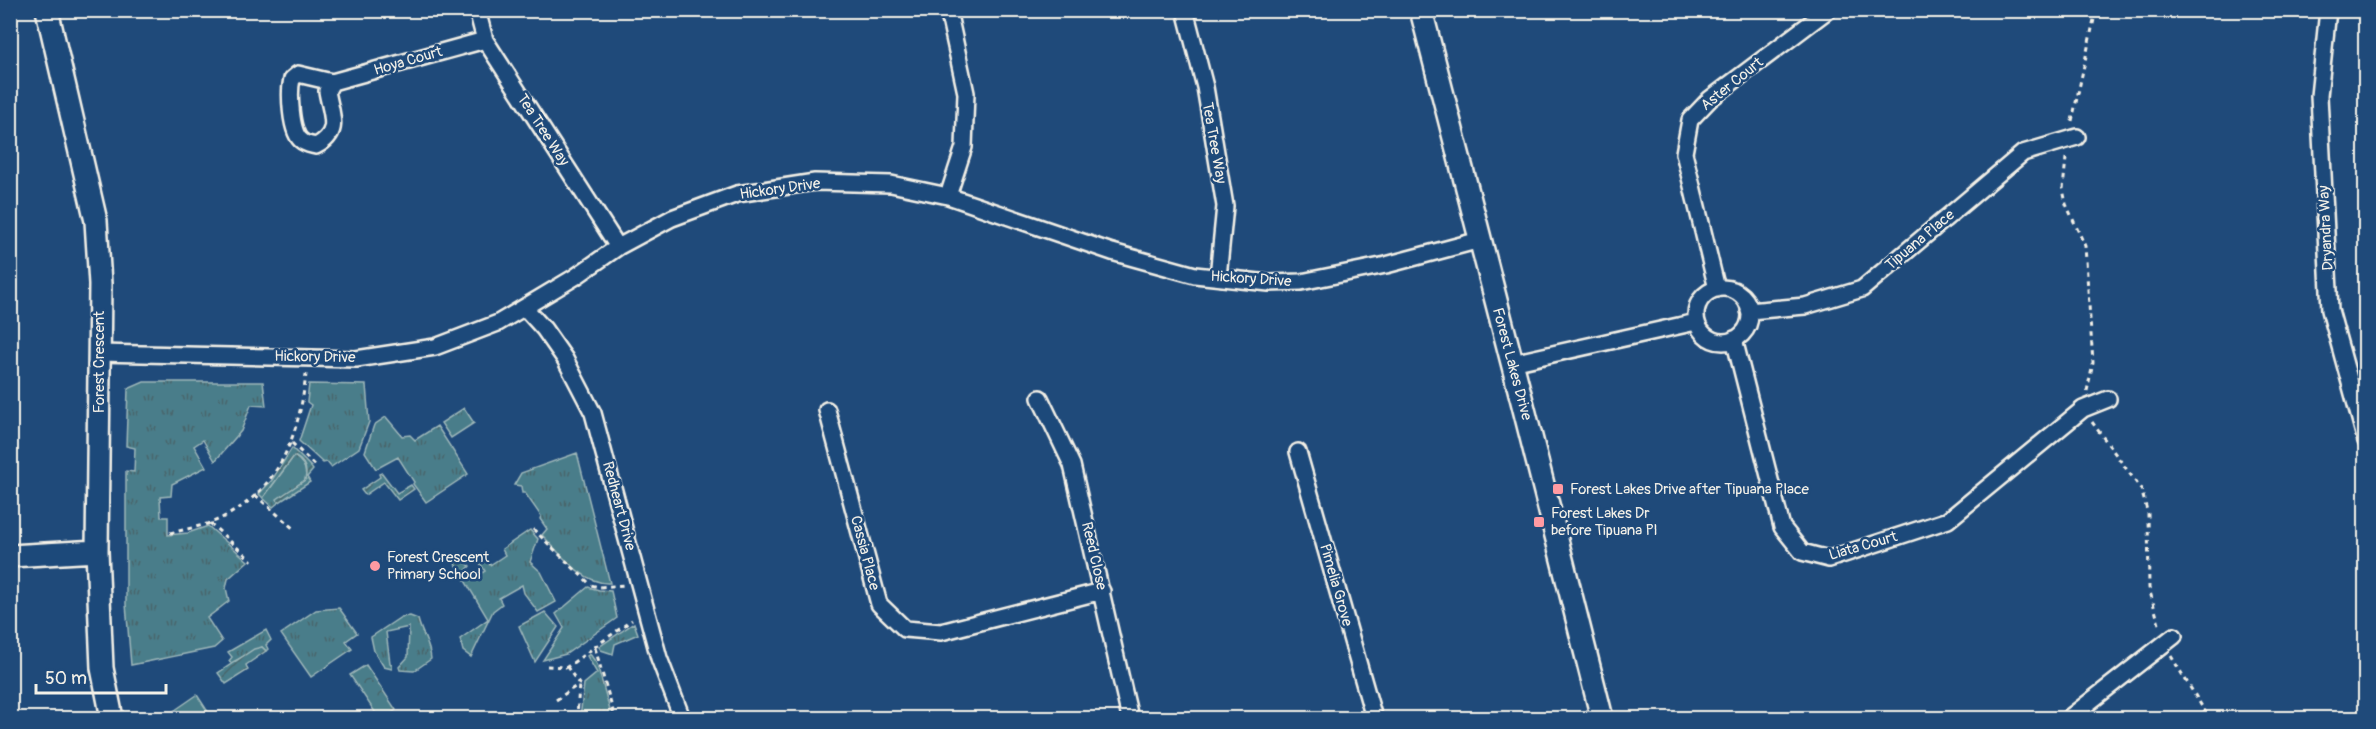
<svg xmlns="http://www.w3.org/2000/svg" width="2376" height="729" viewBox="0 0 2376 729" font-family="Pangolin,sans-serif">
<defs>
<pattern id="grass-tufts" width="24" height="20" patternUnits="userSpaceOnUse" patternTransform="scale(1.5)"><rect width="24" height="20" fill="#497d8a"/><path d="M3 7l-1-3M5 7V3M7 7l1-3M15 17l-1-3M17 17v-4M19 17l1-3" fill="none" stroke="#49656b"/></pattern>
<pattern id="park-crowns" width="20" height="18" patternUnits="userSpaceOnUse" patternTransform="scale(1.5)"><rect width="20" height="18" fill="#497d8a"/><path d="M2 6a3 3 0 1 1 6 0M12 15a3 3 0 1 1 6 0" fill="none" stroke="#49656b"/></pattern>
<pattern id="garden-furrows" width="10" height="10" patternUnits="userSpaceOnUse" patternTransform="scale(1.5)"><rect width="10" height="10" fill="#497d8a"/><path d="M-1 1l2-2M0 10L10 0M9 11l2-2" fill="none" stroke="#49656b"/></pattern>
</defs>
<rect width="100%" height="100%" fill="#1f4a7a"/>
<filter id="ink" filterUnits="userSpaceOnUse"><feTurbulence type="fractalNoise" baseFrequency=".0167" numOctaves="2"/><feDisplacementMap in="SourceGraphic" scale="12" xChannelSelector="R" yChannelSelector="G"/><feConvolveMatrix kernelMatrix="1 2 1 2 8 2 1 2 1" color-interpolation-filters="sRGB"/></filter>
<g filter="url(#ink)">
<path fill="url(#grass-tufts)" stroke="#9eb7b9" stroke-width="1.5" d="M144,382h119l3,24 -15,-1 -10,26 -26,30 -12,-21 -9,6 12,21 -34,17 -1,12 -11,1 1,20h7v18l20,-2 20,-7 40,35 -20,18 -2,9 3,13 -22,17 15,23 -8,7 -83,17 -5,-61v-133l8,1 1,-24 -9,-2 2,-57z
M309,384l57,1 3,37 -10,26 -28,19 -4,-5 -4,1 -24,-22 12,-36 -4,-3z
M464,408l10,15 -23,15 -10,-15z
M386,417l16,19 8,-1 5,5 22,-14 31,48 -42,28 -13,-18 1,-2 -16,-25 -22,12 -11,-17 9,-27z
M577,453l33,130c-27,2 -50,-30 -68,-48l5,-6 -7,-10 1,-3 -16,-23h-3l-1,-7 -7,-1 7,-12z
M294,456c9,6 14,13 11,24l-27,19v4l-5,4 -10,-9z
M530,530l8,9 -8,23 11,10 15,30 -18,10 -14,-19 -2,-8 -23,13 3,6 -9,7 -22,46 -8,-6 -3,-12 28,-20 -33,-55 2,-4 8,2 5,4 -4,5 7,8 12,-8 -5,-8 6,-3 4,5 15,-10 -3,-6z
M588,587l11,3 12,1 6,27 -51,36 -23,6 21,-32 -8,-14z
M339,608l18,25 -11,8 6,8 -41,28 -30,-43 35,-24z
M545,612l13,15 -23,35 -16,-36z
M410,616l8,3c3,14 12,25 13,40l-17,12 -14,-1 -1,-3 9,-10 1,-30 -23,5 4,31 2,2v4l-8,-2 -10,-16 -3,-14 30,-20z
M634,623l4,11 -23,10 -2,10 -12,-4 -2,-3z
M266,630l5,10 -5,5 2,4 -2,2 -4,-4 -31,16 -2,-2 3,-4 -4,-5z
M590,654l7,10 14,50 -7,4h-24l4,-34 13,-11 -10,-17z"/>
<path fill="url(#park-crowns)" stroke="#9eb7b9" stroke-width="1.5" d="M366,665l30,45 -12,8h-5l-29,-43z"/>
<path fill="url(#garden-furrows)" stroke="#9eb7b9" stroke-width="1.5" d="M292,448l19,19 2,3 -6,7 3,5 -32,21 -1,-4 28,-19c3,-11 -1,-19 -11,-24l-31,42 -4,-4 13,-14z
M382,473l15,20 14,-8 3,4 -16,11 -14,-18 -19,13 -4,-5 19,-13 -1,-3z
M262,647l4,4 -20,14 2,5 -22,14 -8,-11 36,-24z"/>
<path fill="#497d8a" stroke="#9eb7b9" stroke-width="1.5" d="M197,695l15,23h-46l-1,-1z"/>
<g fill="none" stroke-linecap="round" stroke-linejoin="round">
<defs>
<path id="street" d="M477,10l8,30 133,207
M948,10l18,83 -2,54 -16,49
M1185,10l20,77 20,119 -7,71
M2328,10l-9,86 11,214 36,131
M332,82l-5,9c4,24 15,41 -11,55 -4,-1 -11,-2 -14,-5 -12,-8 -13,-50 -10,-62l6,-5 34,8 153,-42
M1696 315a27 27 0 1 1 54 0a27 27 0 1 1-54 0Z
M1717,289l-33,-136 6,-33 20,-21 118,-89
M525,308l19,21 21,30 28,54 66,245 23,60
M1749,311l56,-5 57,-17 161,-136 54,-16
M1734,339l48,188 20,25 27,7 119,-39 135,-111 25,-10
M98,353l258,6 79,-12 63,-24 77,-46 43,-30 54,-29 65,-24 78,-12 76,2 57,12 164,56 83,23 74,8 32,-1 85,-17 94,-25
M1512,363l184,-41
M1040,398l32,67 58,253
M827,410l52,194 26,25 36,3 161,-41
M1298,452l76,266
M2069,718l105,-82"/>
<path id="secondary" d="M47,10l49,211 4,63 -3,267 5,117 10,50
M1421,10l102,395 79,313
M10,556l87,-5"/>
</defs>
<use href="#street" stroke="#f4f1e8" stroke-width="20"/>
<use href="#secondary" stroke="#f4f1e8" stroke-width="26"/>
<path stroke="#f4f1e8" stroke-width="3" stroke-dasharray="4.5 4.5" stroke-linecap="butt" d="M2072,121l24,-111
M2066,158l-3,31 3,15 19,42 8,117 -6,28
M2092,422l49,67 7,25 1,74 11,40
M292,443l24,24
M255,495l39,34
M210,523l42,38
M533,529l58,56 8,2 26,-2
M170,533c13,-3 27,-6 40,-10 66,-25 89,-84 96,-149
M595,648l20,70
M2171,656l38,62
M547,666l20,1 65,-47
M556,700l23,-16 -12,-17
M577,718l2,-34"/>
<use href="#street" stroke="#1f4a7a" stroke-width="15"/>
<use href="#secondary" stroke="#1f4a7a" stroke-width="21"/>
</g>
</g>
<g fill="#ff9aa2" stroke="#1f4a7a" stroke-width="2">
<rect x="1552" y="483" width="12" height="12" rx="3"/>
<rect x="1533" y="516" width="12" height="12" rx="3"/>
<circle cx="375" cy="566" r="6"/>
</g>
<g text-anchor="middle" dominant-baseline="central" stroke-width="5" stroke-linejoin="round" paint-order="stroke">
<g font-size="15" fill="#f4f1e8" stroke="#1f4a7a">
<text transform="translate(408 61) rotate(-16)">Hoya Court</text>
<text transform="translate(1732 84) rotate(-39)">Aster Court</text>
<text transform="translate(543 130) rotate(57)">Tea Tree Way</text>
<text transform="translate(1214 143) rotate(80)">Tea Tree Way</text>
<text transform="translate(780 189) rotate(-8)">Hickory Drive</text>
<text transform="translate(2326 228) rotate(-93)">Dryandra Way</text>
<text transform="translate(1920 240) rotate(-40)">Tipuana Place</text>
<text transform="translate(1251 279) rotate(4)">Hickory Drive</text>
<text transform="translate(315 357) rotate(1)">Hickory Drive</text>
<text transform="translate(99 362) rotate(-90)">Forest Crescent</text>
<text transform="translate(1512 364) rotate(75)">Forest Lakes Drive</text>
<text transform="translate(619 506) rotate(75)">Redheart Drive</text>
<text transform="translate(1863 546) rotate(-16)">Liata Court</text>
<text transform="translate(865 553) rotate(75)">Cassia Place</text>
<text transform="translate(1094 556) rotate(77)">Reed Close</text>
<text transform="translate(1336 585) rotate(74)">Pimelia Grove</text>
</g>
<g font-size="15" fill="#f4f1e8" stroke="#1f4a7a" text-anchor="start">
<text x="1570" y="489">Forest Lakes Drive after Tipuana Place</text>
<text x="1551" y="513">Forest Lakes Dr<tspan x="1551" dy="17">before Tipuana Pl</tspan></text>
<text x="387" y="557">Forest Crescent<tspan x="387" dy="17">Primary School</tspan></text>
</g>
</g>
<rect width="2376" height="729" fill="none" stroke="#1f4a7a" stroke-width="36"/>
<rect x="18" y="18" width="2340" height="693" fill="none" stroke="#f4f1e8" stroke-width="2" filter="url(#ink)"/>
<path d="M36 684v9h130v-9" fill="none" stroke="#f4f1e8" stroke-width="3"/>
<text x="45" y="684" font-size="18" fill="#f4f1e8" stroke="#1f4a7a" stroke-width="4.5" paint-order="stroke">50 m</text>
</svg>
